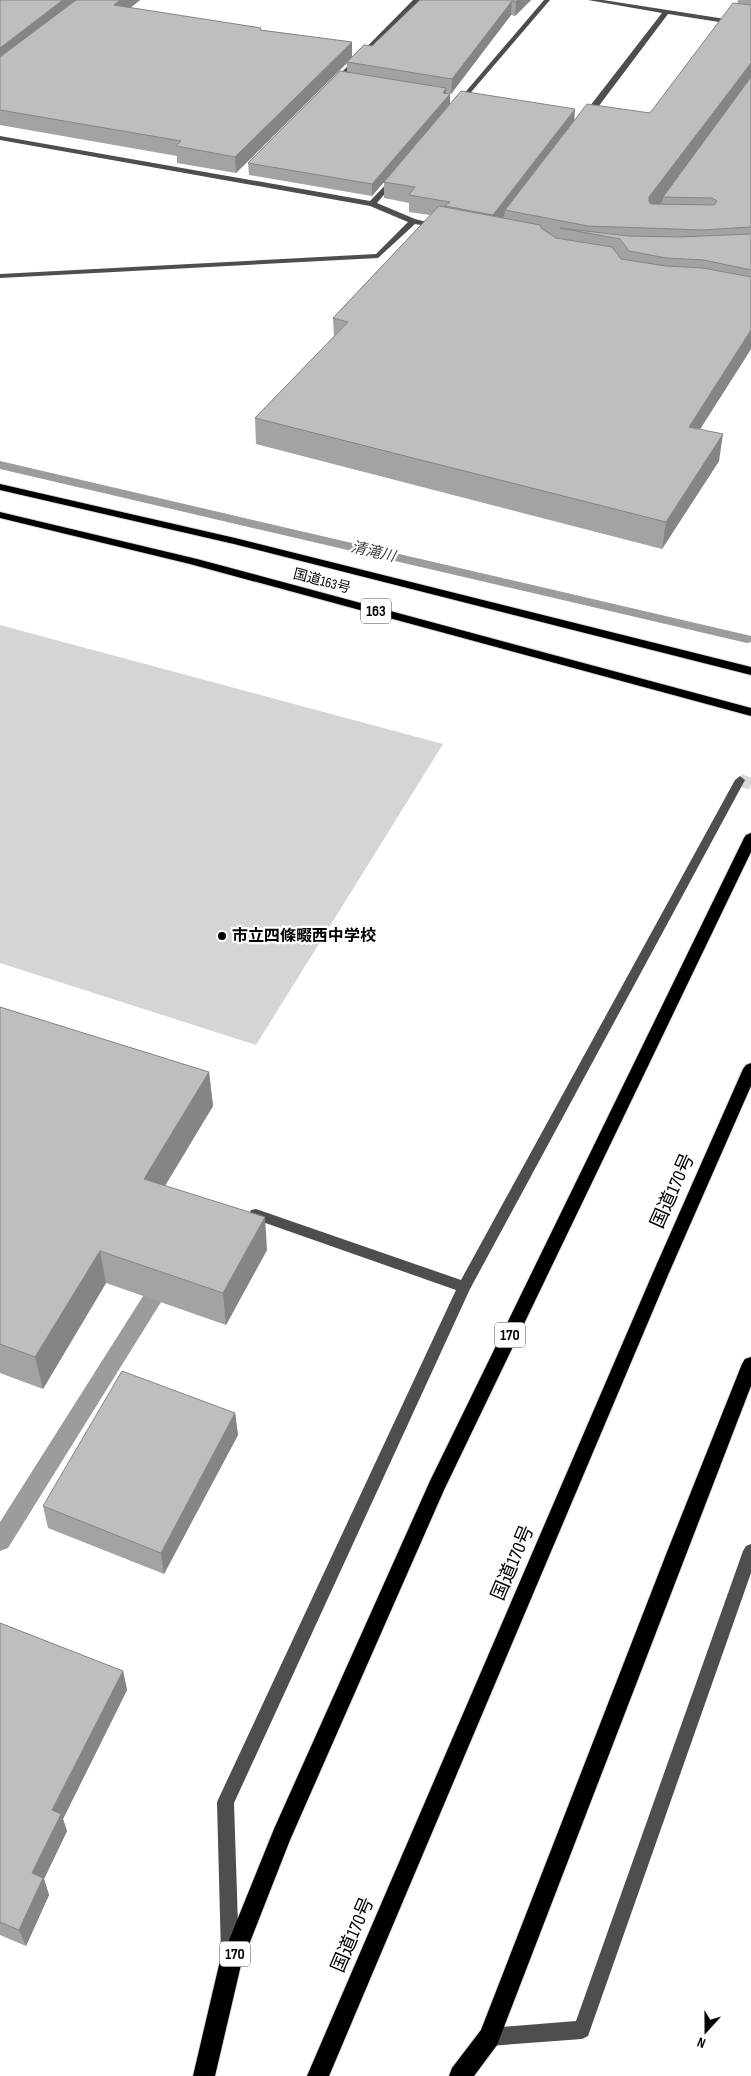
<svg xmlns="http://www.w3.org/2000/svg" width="751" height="2076" viewBox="0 0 751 2076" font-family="'Sofia Sans Condensed','Noto Sans JP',sans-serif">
<rect width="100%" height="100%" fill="#fff"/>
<path fill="#d5d5d5" d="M0,625l443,119 -187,301 -256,-82z"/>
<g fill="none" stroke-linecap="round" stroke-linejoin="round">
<path fill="#9c9c9c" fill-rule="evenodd" d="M0,461l747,174 4,1v6l-4,1 -747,-174z
M164,1272l7,2 3,6 -3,6 -163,262 -8,3v-29l157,-248z"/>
<path stroke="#d9d9d9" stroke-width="12" stroke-dasharray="12 6" stroke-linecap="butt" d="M740,780l11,4"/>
<defs>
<path id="highway" d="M0,484l235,54 516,129v8l-517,-131 -234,-54z
M0,512l197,47 554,149v8l-561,-152 -190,-46z
M751,833v19l-307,638 -154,350 -49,125 -26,111h-22l26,-111 55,-136 156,-348 314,-643 2,-3z
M751,1063v23l-83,189 -339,801h-22l345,-801 91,-206 3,-4z
M751,1357v29l-254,659 -23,31h-25l3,-8 29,-38 186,-478 75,-188 3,-5z"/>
</defs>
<use href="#highway" stroke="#dbdbdb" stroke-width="2"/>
<path fill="#4e4e4e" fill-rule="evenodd" d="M413,0h7l-86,86h-4v-2z
M544,0h6l-90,105h-4v-2z
M588,0h15l148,23v4l-83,-13 -79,105h-3l-4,-2 1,-2 79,-102z
M0,136l370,65 24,-25 4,2 -21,25 38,16 27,7 -4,2 -23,-4 -37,34 -378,20v-4l376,-20 32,-32 -38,-16 -370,-66z
M740,776l5,4 -275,509 -236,514 5,152 -3,6 -6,3 -6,-3 -3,-6 -4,-153 239,-512 -205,-72 -2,-4 2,-4 5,-1 205,71 274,-500z
M751,1544v29l-163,463 -6,3 -93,7 -6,-3 -3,-6 3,-6 6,-3 87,-7 167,-470 3,-5z"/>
<use href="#highway" fill="#000" fill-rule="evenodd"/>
</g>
<path fill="#a3a3a3" d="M0,0h140l-10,8 131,20v2l91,12v15l20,-11 48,-46h111l-16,16 -4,-1 -60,79 -5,-1 4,12 124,15 76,-7 87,-109 1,-4h13v349l-51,80 19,32 -57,88 -406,-105 -1,-26 79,-81 -1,-19 97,-103 -21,-3v-9l-25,-5v-16l-12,14 -123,-21 -1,-12 99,-90v-10l-111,110 -59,-10v-7l-177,-31z
M0,1007l209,65 4,34 -48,80 102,64 -41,75 -120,-42 -63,106 -43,-16z
M235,1413l3,22 -74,139 -116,-46 -5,-22z
M0,1623l123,48 4,19 -64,129 4,12 -23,48 5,16 -23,51 -26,-11z"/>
<path fill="#858585" d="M63,0h21l-84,65v-17z
M120,0h20l-25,20 -1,-15z
M518,0h13l-16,16 1,-14z
M512,1l-1,14 -60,79 1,-15z
M352,42v16l-116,115 -1,-16z
M751,63v21l-88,113v3l-17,22 3,-25z
M446,88v10l4,-4v12l-78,90v-12z
M575,109l-1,16 -69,85 -1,6 -12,16 1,-17z
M751,330v19l-66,104 4,-26z
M723,434l-4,27 -57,88 4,-27z
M209,1072l4,34 -64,106 -5,-33z
M265,1217l2,33 -41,75 -3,-32z
M100,1251l6,32 -63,106 -8,-32z
M235,1413l3,22 -74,139 -3,-21z
M123,1671l4,19 -64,129 4,12 -23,48 5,16 -23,51 -7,-16 13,-57 20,-63z"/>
<path fill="#bebebe" stroke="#858585" d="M0,0h63l-63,48z
M76,0h44l-6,5 147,23 -1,2 92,12 -117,115 -59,-11 5,-5 -181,-31v-53z
M420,0h98l-2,2 -4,-1 -60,78 -105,-17 17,-17 8,1z
M733,3l18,2v58l-102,134v5l2,2 63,1 3,-4 -5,-3 -49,-1 88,-120v150l-49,3 -114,-4 -83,-16 82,-106 63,9z
M340,71l106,17 -3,5 7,1 -78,90 -124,-21z
M461,91l114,18 -82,106 -48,-9 5,-4 -41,-7 6,-8 -31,-5z
M439,206l101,19 1,3 15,10 56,9 9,12 45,7 37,2 48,9v53l-62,97 34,7 -57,88 -411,-104 93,-96 -15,-4z
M560,228l68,8 51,1 72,-3v36l-47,-10 -38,-2 -37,-7 -9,-12z
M0,1007l209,65 -65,107 121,38 -42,76 -123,-42 -65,106 -35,-13z
M122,1371l113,42 -74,140 -118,-47z
M0,1623l123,48 -71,139 9,4 -29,59 11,5 -24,52 -19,-8z"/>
<circle fill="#000" stroke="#fff" stroke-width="2" cx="222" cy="936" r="5"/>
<g text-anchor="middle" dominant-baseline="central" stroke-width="4.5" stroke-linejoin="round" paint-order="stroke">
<g font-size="14" fill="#000" stroke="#fff">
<text transform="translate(322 581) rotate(15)">国道163号</text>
</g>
<g font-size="15" font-style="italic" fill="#3d3d3d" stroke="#fff">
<text transform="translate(373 552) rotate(13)">清滝川</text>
</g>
<g fill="#fff" stroke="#4c4c4c" stroke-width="1">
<rect x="361" y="598.5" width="30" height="25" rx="4"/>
<rect x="495" y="1322.5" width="30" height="25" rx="4"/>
<rect x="220" y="1941.5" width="30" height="25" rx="4"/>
</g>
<g font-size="15" font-weight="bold" fill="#000">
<text x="376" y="611">163</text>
<text x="510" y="1335">170</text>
<text x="235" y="1954">170</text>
</g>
<g font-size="16" font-weight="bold" fill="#000" stroke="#fff" text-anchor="start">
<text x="232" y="936">市立四條畷西中学校</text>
</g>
<g font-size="19" fill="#000" stroke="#fff">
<text transform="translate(673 1191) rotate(-66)">国道170号</text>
<text transform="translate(513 1563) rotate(-67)">国道170号</text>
<text transform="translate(353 1935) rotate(-67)">国道170号</text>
</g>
</g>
<g transform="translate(706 2031) rotate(201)" stroke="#ffffff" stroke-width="4" paint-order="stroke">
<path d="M0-4L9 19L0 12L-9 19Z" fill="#000000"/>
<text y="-8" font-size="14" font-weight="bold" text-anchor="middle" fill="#000000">N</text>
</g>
</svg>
